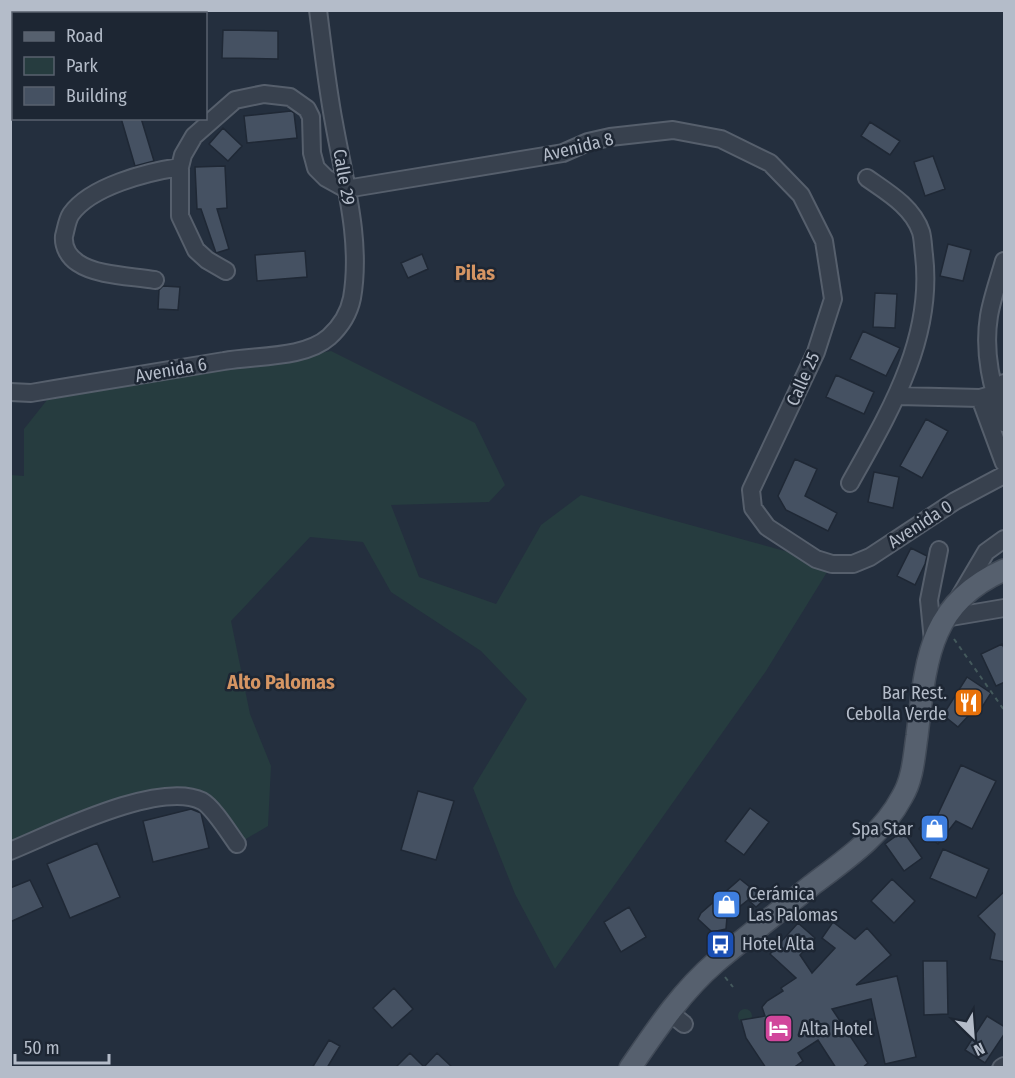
<svg xmlns="http://www.w3.org/2000/svg" width="1015" height="1078" viewBox="0 0 1015 1078" font-family="'Fira Sans Condensed',sans-serif">
<rect width="100%" height="100%" fill="#242f3e"/>
<path fill="#263c3f" d="M331,351l144,72 30,62 -16,17 -98,3 28,72 77,27 45,-79 40,-30 251,69 -66,107 -211,298 -40,-75 -42,-106 54,-89 -46,-48 -90,-59 -28,-50 -53,-5 -79,84 19,93 21,52 -3,60 -31,18 -32,-42 -55,-4 -139,53v-376l13,1v-47l23,-29z
M738 1016a7 7 0 1 1 14 0a7 7 0 1 1-14 0Z"/>
<path fill="#455162" stroke="#1f2835" stroke-width="1.5" d="M223,30l55,1v28l-56,-1z
M291,111l3,2 3,25 -50,5 -3,-27z
M121,118h20l13,43 -19,5z
M870,122l30,19 -10,14 -29,-19z
M223,128l19,18 -14,15 -19,-17z
M933,156l12,33 -20,7 -11,-34z
M225,166l2,42 -10,1 12,40 -13,4 -15,-44h-4l-2,-42z
M948,244l23,6 -8,31 -23,-5z
M305,251l2,26 -50,4 -2,-26z
M422,254l6,15 -20,9 -7,-15z
M163,286l17,1 -2,23 -20,-1 1,-19z
M875,293l22,1 -2,34 -22,-1z
M863,331l37,17 -14,28 -36,-17z
M836,375l38,17 -10,22 -38,-17z
M926,419l22,12 -26,47 -22,-12z
M795,459l22,10 -12,27 32,17 -9,18 -42,-21 -8,-14z
M874,472l25,5 -6,31 -25,-6z
M911,548l16,8 -2,8 -10,21 -18,-9z
M1002,644l3,6v32l-9,4 -15,-32z
M967,677l24,16 -12,19 -9,2 -12,13 -15,-12z
M961,765l35,16 -24,48 -16,-8 -18,23 -19,-15 12,-15 5,4z
M418,791l36,10 -18,59 -35,-10z
M750,808l19,14 -25,33 -19,-14z
M191,809l10,4 8,35 -56,14 -10,-41z
M903,831l19,27 -18,13 -19,-27z
M97,843l23,54 -50,21 -23,-54z
M943,849l46,20 -13,29 -46,-20z
M740,879l25,20 -9,8 -8,-7 -21,17 -1,12 -14,3 -14,-13 3,-6z
M892,879l23,22 -21,22 -23,-22z
M30,880l13,27 -33,15v-34z
M1005,891v71l-15,-3 5,-25 -17,-18z
M629,907l17,30 -25,15 -17,-30z
M833,922l22,17 12,-11 24,27 -35,30 41,-9 19,81 -31,7 -14,-65 -39,10 36,54 -6,5h-26l-18,-28 -20,13 5,8 -10,7h-27l-20,-30 -5,-18 24,-4 -3,-9 5,-6 16,-10 -2,-3 15,-10 -26,-24 28,-31 17,15 -15,17 12,18 23,-25 -13,-10z
M923,961h24l1,53 -24,1z
M394,988l19,21 -21,19 -19,-20z
M987,1016l18,11v6l-20,30 -20,-13z
M329,1040l11,6 -13,22h-15z
M410,1053l14,14 13,-14 16,15h-58z"/>
<g fill="none" stroke-linecap="round" stroke-linejoin="round">
<defs>
<path id="minor" d="M346,189l217,-36 25,-11 22,-5 63,-7 48,9 49,24 31,32 23,46 9,58 -17,53 -65,138 2,18 14,19 49,32 16,5h21l17,-7 85,-56 49,-26
M1004,261c-5,18 -12,37 -15,55 -6,37 3,72 15,107
M226,271l-19,-11 -11,-10 -16,-34v-49l3,-12 11,-19 41,-36 29,-6 26,3 17,12 4,8 1,36 4,15 10,10 20,11
M155,280c-23,-4 -58,-4 -77,-17 -9,-6 -15,-16 -14,-27 2,-7 3,-16 7,-22 20,-28 76,-42 109,-47
M10,392l21,1c64,-11 128,-21 193,-32 31,-6 80,-2 105,-24 11,-10 20,-24 23,-39 10,-58 -8,-118 -18,-175 -7,-37 -11,-75 -16,-113
M898,396l82,2 14,-4 10,-11
M980,398l24,65
M850,483c39,-70 84,-144 74,-228 -1,-7 -1,-16 -3,-23 -8,-25 -34,-40 -54,-54
M960,596l26,-44 18,-13
M945,618l59,-10
M933,641l-4,-41 10,-50
M10,851c44,-18 149,-71 192,-50 11,6 27,32 35,43
M669,1012l15,12
M1001,1068l3,-2"/>
<path id="major" d="M630,1068c26,-38 51,-76 86,-106 31,-26 64,-51 96,-77 33,-25 70,-50 90,-88 11,-18 12,-41 15,-61 9,-75 11,-132 87,-166"/>
</defs>
<use href="#minor" stroke="#565f6c" stroke-width="20"/>
<use href="#major" stroke="#414a57" stroke-width="24"/>
<path stroke="#44595c" stroke-width="2" stroke-dasharray="4.5 4.5" stroke-linecap="butt" d="M954,639l50,71
M725,977l8,10"/>
<use href="#minor" stroke="#38414e" stroke-width="16"/>
<use href="#major" stroke="#56606e" stroke-width="21"/>
</g>
<defs>
<symbol id="restaurant-square" viewBox="-11 -11 22 22"><rect x="-9" y="-9" width="18" height="18" rx="4" fill="#e8710a" stroke="#1d2633"/><path d="M-5-6h1v4h1v-4h1v4h1v-4h1v5L-1.5 .5V6h-2V.5L-5-1ZM5-6V6H3V1.5H1.5Q1.5-4 5-6Z" fill="#fff"/></symbol>
<symbol id="shop-square" viewBox="-11 -11 22 22"><rect x="-9" y="-9" width="18" height="18" rx="4" fill="#3f7fe0" stroke="#1d2633"/><path d="M-5-2.5h2.3a2.7 3.5 0 0 1 5.4 0H5L5.5 6h-11ZM-1.5-2.5h3a1.5 2.3 0 0 0-3 0Z" fill="#fff"/></symbol>
<symbol id="bus-square" viewBox="-11 -11 22 22"><rect x="-9" y="-9" width="18" height="18" rx="4" fill="#1a4fb4" stroke="#1d2633"/><path d="M-5-6H5V4H4V6H2V4H-2V6H-4V4H-5ZM-3.5-4V0h7V-4ZM-3.5 1.2v1.5H-2V1.2ZM2 1.2v1.5H3.5V1.2Z" fill="#fff"/></symbol>
<symbol id="hotel-square" viewBox="-11 -11 22 22"><rect x="-9" y="-9" width="18" height="18" rx="4" fill="#d1479c" stroke="#1d2633"/><path d="M-6-4.5h1.5V1H6V5H4.5V3h-9V5H-6ZM-4 0a1.8 1.8 0 1 1 3.6 0ZM.5 0V-2.5h3Q6-2.5 6 0Z" fill="#fff"/></symbol>
</defs>
<g fill-rule="evenodd">
<use href="#restaurant-square" x="952" y="686" width="33" height="33"/>
<use href="#shop-square" x="918" y="812" width="33" height="33"/>
<use href="#shop-square" x="710" y="888" width="33" height="33"/>
<use href="#bus-square" x="704" y="928" width="33" height="33"/>
<use href="#hotel-square" x="762" y="1012" width="33" height="33"/>
</g>
<g text-anchor="middle" dominant-baseline="central" stroke-width="5" stroke-linejoin="round" paint-order="stroke">
<g font-size="18" fill="#b4bcc9" stroke="#1d2633">
<text transform="translate(578 147) rotate(-14)">Avenida 8</text>
<text transform="translate(344 177) rotate(80)">Calle 29</text>
<text transform="translate(171 370) rotate(-10)">Avenida 6</text>
<text transform="translate(803 379) rotate(-66)">Calle 25</text>
<text transform="translate(920 524) rotate(-33)">Avenida 0</text>
</g>
<g font-size="18" fill="#b4bcc9" stroke="#1d2633" text-anchor="start">
<text x="947" y="693" text-anchor="end">Bar Rest.<tspan x="947" dy="21">Cebolla Verde</tspan></text>
<text x="913" y="829" text-anchor="end">Spa Star</text>
<text x="748" y="894">Cerámica<tspan x="748" dy="21">Las Palomas</tspan></text>
<text x="742" y="944">Hotel Alta</text>
<text x="800" y="1029">Alta Hotel</text>
</g>
<g font-size="20" font-weight="bold" fill="#d59563" stroke="#1d2633">
<text x="475" y="273">Pilas</text>
<text x="281" y="682">Alto Palomas</text>
</g>
</g>
<rect width="1015" height="1078" fill="none" stroke="#b4bcc9" stroke-width="24"/>
<rect x="12" y="12" width="195" height="108" fill="#1d2633" stroke="#59626f" stroke-width="1.5"/>
<rect x="24" y="32" width="30" height="9" fill="#56606e" stroke="#59626f" stroke-width="1.5"/>
<text x="66" y="42" font-size="18" fill="#b4bcc9">Road</text>
<rect x="24" y="57" width="30" height="18" fill="#263c3f" stroke="#59626f" stroke-width="1.5"/>
<text x="66" y="72" font-size="18" fill="#b4bcc9">Park</text>
<rect x="24" y="87" width="30" height="18" fill="#455162" stroke="#59626f" stroke-width="1.5"/>
<text x="66" y="102" font-size="18" fill="#b4bcc9">Building</text>
<g transform="translate(973 1036) rotate(155)" stroke="#1d2633" stroke-width="4.5" paint-order="stroke">
<path d="M0-4.5L10 22L0 15L-10 22Z" fill="#b4bcc9"/>
<text y="-9" font-size="16" font-weight="bold" text-anchor="middle" fill="#b4bcc9">N</text>
</g>
<path d="M15 1054v9h94v-9" fill="none" stroke="#b4bcc9" stroke-width="3"/>
<text x="24" y="1054" font-size="18" fill="#b4bcc9" stroke="#1d2633" stroke-width="4.5" paint-order="stroke">50 m</text>
</svg>
